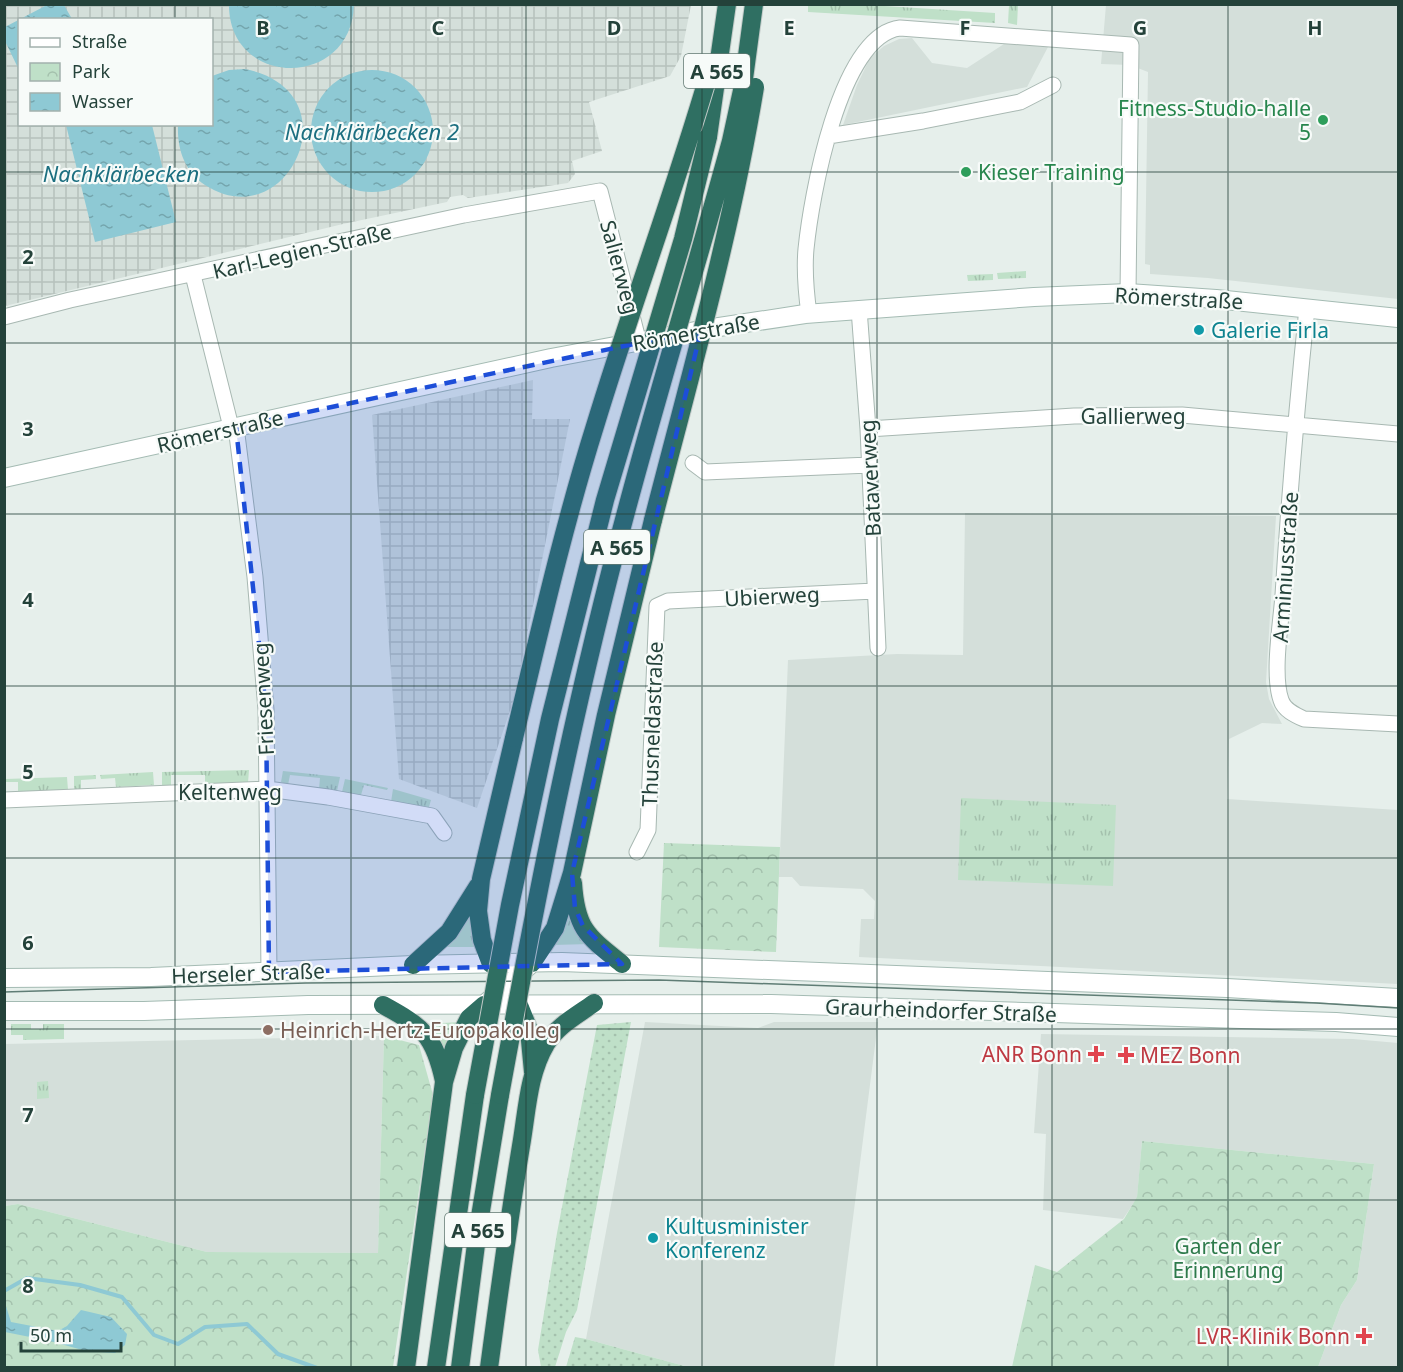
<svg xmlns="http://www.w3.org/2000/svg" width="1403" height="1372" viewBox="0 0 1403 1372" font-family="'Noto Sans',sans-serif">
<defs>
<pattern id="industrial-grid" width="8" height="8" patternUnits="userSpaceOnUse" patternTransform="scale(1.5)"><rect width="8" height="8" fill="#d4dfda"/><path d="M0 4h8M4 0v8" fill="none" stroke="#b6c1bc"/></pattern>
<pattern id="grass-tufts" width="24" height="20" patternUnits="userSpaceOnUse" patternTransform="scale(1.5)"><rect width="24" height="20" fill="#bfe0c8"/><path d="M3 7l-1-3M5 7V3M7 7l1-3M15 17l-1-3M17 17v-4M19 17l1-3" fill="none" stroke="#a4c1ad"/></pattern>
<pattern id="park-crowns" width="20" height="18" patternUnits="userSpaceOnUse" patternTransform="scale(1.5)"><rect width="20" height="18" fill="#bfe0c8"/><path d="M2 6a3 3 0 1 1 6 0M12 15a3 3 0 1 1 6 0" fill="none" stroke="#a4c1ad"/></pattern>
<pattern id="garden-dots" width="8" height="8" patternUnits="userSpaceOnUse" patternTransform="scale(1.5)"><rect width="8" height="8" fill="#bfe0c8"/><path d="M2 2h.1M6 6h.1" fill="none" stroke="#a4c1ad" stroke-width="1.8" stroke-linecap="round"/></pattern>
<pattern id="water-ripples" width="26" height="14" patternUnits="userSpaceOnUse" patternTransform="scale(1.5)"><rect width="26" height="14" fill="#8ec9d4"/><path d="M2 4q2-2 4 0t4 0M15 11q2-2 4 0t4 0" fill="none" stroke="#74a5ad"/></pattern>
</defs>
<rect width="100%" height="100%" fill="#e6efeb"/>
<path fill="#d4dfda" d="M1106,5h292v294l-190,-21 -58,-4v-9l-5,-1 3,-192 -18,-7 -29,-1z
M912,38l20,25 35,5 37,-24 44,3 -21,40 -184,38 14,-40 13,-27 14,-12 15,-7z
M965,513l311,3 -10,166 3,17 13,25 -20,-1 -33,16 -2,60 171,11v174l-539,-27 2,-38h13l1,-18 -12,-12 -63,-3 -8,-9h-13l9,-217 109,-6 66,1z
M645,1022l113,6 16,-6h104l-44,345h-146l-102,-28z
M1041,1034l312,5 45,4v324h-80l23,-62 16,-25 17,-116 -232,-23 -5,57 -14,21 -80,-9 3,-76 -12,-1z
M384,1036l-6,217 -171,-1 -189,-48 -13,2 -1,-162z"/>
<path fill="url(#industrial-grid)" fill-rule="evenodd" d="M4,5h687l-10,51 -11,20 -81,26 13,49 -30,10 3,13 -7,9 -100,15 -5,-3 -13,2 -3,5 -104,22 -338,82zM20,20h192v104h-192z
M533,380l-1,39h38l-55,277 -38,112 -78,-29 -27,-364z"/>
<path fill="url(#grass-tufts)" d="M869,5l126,8v10l-187,-11v-7z
M1009,5h9l-1,20 -9,-2z
M1026,271v7l-28,1 -1,-6z
M993,274v6l-25,1 -1,-6z
M249,770l-1,13 -43,1v-9h-34v10h-9v-13z
M283,771l57,6 -3,14 -18,-2 1,-11 -30,-3 -2,10 -7,-3z
M153,772l1,13 -38,2 -1,-9 -14,1 -1,-4z
M96,775v4l-15,1v9h-7v-13z
M67,777l1,13 -50,2v-10h-13v-3z
M345,779l43,9 -1,2 -23,-5 -3,10 -19,-3z
M393,789l38,11 -2,7 -38,-5z
M961,798l155,7 -3,81 -155,-6z
M567,907l23,37 -38,1z
M471,912l3,35h-32z
M461,1022l-14,37 -24,-35z
M11,1024h20v5h12v-5h21v15l-41,1v-5h-12z
M48,1081l1,17 -12,1v-17z"/>
<path fill="url(#park-crowns)" d="M664,843l116,4 -4,105 -117,-5z
M384,1036l35,9 14,50 -40,272 -388,1v-162l13,-2 189,48 171,1z
M1142,1141l232,23 -17,116 -16,25 -23,62h-306l23,-102 22,7 67,-53 13,-22z"/>
<path fill="url(#garden-dots)" d="M631,1022l-54,288 -11,22 -11,35h-14l-3,-17 19,-117 40,-208z
M575,1337l11,2 102,28h-122z"/>
<path fill="url(#water-ripples)" d="M47,5h17l8,14 -52,1 -1,50 -14,-29v-14z
M354,5c-3,85 -125,83 -125,0z
M245,69c111,22 43,170 -40,116 -21,-14 -28,-37 -27,-60l34,-1v-48l17,-6z
M311 131a61 61 0 1 1 122 0a61 61 0 1 1-122 0Z
M66,125h86l24,97 -81,20z
M5,1303l6,19 47,9 9,-5 14,-16 30,7 16,17 -2,11 -10,8 -29,-2 -36,-10 -45,-9z"/>
<g fill="none" stroke-linecap="round" stroke-linejoin="round">
<path stroke="#8ec9d4" stroke-width="4" d="M4,1291l23,-13 53,7 42,12 32,38 24,9 27,-17 42,-3 31,30 39,14"/>
<defs>
<path id="street" d="M828,136l95,-15 97,-19 33,-17
M193,275l38,152
M1307,308c-10,96 -18,191 -24,287 -2,28 -11,79 -2,105 3,10 14,15 23,19l94,5
M859,309l9,120 10,219
M809,314c-3,-22 -5,-43 -3,-65 5,-50 33,-214 94,-221l231,17 -3,248
M4,317l66,-17 394,-85 136,-24 39,152
M236,427l19,150 11,133 3,262
M868,429l206,-13 108,-1 216,19
M693,463l12,9 165,-7
M4,800l263,-11 61,8 104,19 12,17
M637,852l11,-22 9,-224 11,-5 207,-10"/>
<path id="secondary" d="M4,478l547,-120 155,-29 99,-15 229,-17 94,-4 88,6 182,19
M4,978l147,-1 262,-12 149,-3 665,26 171,10
M486,1003l45,-39
M4,1011h140l164,-6 463,-1 565,18 62,5"/>
<path id="highway" d="M708,137l19,-133
M573,883c3,46 14,53 49,81
M532,963l23,-35 17,-55 34,-158 47,-195
M491,964l-9,-24 -4,-29 3,-32 33,-141
M413,965l36,-33 29,-46
M383,1005c40,22 51,30 61,76
M519,1005l10,25 4,42
M406,1368l38,-286 10,-34 15,-30 15,-13
M436,1368l39,-273
M460,1368l18,-139 22,-134
M489,1368c10,-75 20,-149 32,-222 6,-34 7,-72 25,-102 12,-19 30,-28 48,-41"/>
</defs>
<use href="#street" stroke="#a8b8b2" stroke-width="17"/>
<use href="#secondary" stroke="#a4bbb3" stroke-width="20"/>
<use href="#highway" stroke="#c2cac8" stroke-width="20"/>
<use href="#street" stroke="#fff" stroke-width="15"/>
<use href="#secondary" stroke="#fff" stroke-width="18"/>
<use href="#highway" stroke="#2f6f62" stroke-width="18"/>
<path stroke="#5f7d75" stroke-width="1.5" d="M4,992l302,-9 353,-3 657,23 82,5"/>
<defs>
<path id="highway-bridge" d="M653,520c37,-144 78,-287 102,-433
M514,738c25,-104 49,-210 81,-312 37,-122 82,-241 117,-363
M475,1095l35,-190 40,-186 55,-219 78,-261 25,-102
M500,1095c36,-196 74,-391 126,-583 33,-124 71,-247 105,-371l12,-55 11,-82"/>
</defs>
<use href="#highway-bridge" stroke="#c2cac8" stroke-width="20" stroke-linecap="butt"/>
<use href="#highway-bridge" stroke="#2f6f62" stroke-width="18"/>
</g>
<path fill="#1d4ed8" fill-opacity="0.2" stroke="#1d4ed8" stroke-width="4.5" stroke-dasharray="12 8" stroke-linejoin="round" d="M701,330l-129,543 3,35 8,18 39,38 -353,8 -3,-262 -30,-283z"/>
<path fill="none" stroke="#24423a" stroke-width="1.5" stroke-opacity="0.55" d="M175,4v16M351,4v1364M526,4v1364M702,4v1364M877,4v1364M1052,4v1364M1228,4v1364M175,124v1244M4,172h1394M4,343h1394M4,514h1394M4,686h1394M4,858h1394M4,1029h1394M4,1200h1394"/>
<g fill="#2e9e5b" stroke="#f7fbf9" stroke-width="2">
<circle cx="1323" cy="120" r="6"/>
<circle cx="966" cy="172" r="6"/>
</g>
<g fill="#0f9aa8" stroke="#f7fbf9" stroke-width="2">
<circle cx="1199" cy="330" r="6"/>
<circle cx="653" cy="1238" r="6"/>
</g>
<circle fill="#8d6e63" stroke="#f7fbf9" stroke-width="2" cx="268" cy="1030" r="6"/>
<g fill="#e0444e" stroke="#f7fbf9" stroke-width="2">
<path d="M1093 1045h6v6h6v6h-6v6h-6v-6h-6v-6h6z"/>
<path d="M1123 1046h6v6h6v6h-6v6h-6v-6h-6v-6h6z"/>
<path d="M1361 1327h6v6h6v6h-6v6h-6v-6h-6v-6h6z"/>
</g>
<g text-anchor="middle" dominant-baseline="central" stroke-width="4.5" stroke-linejoin="round" paint-order="stroke">
<g fill="#f7fbf9" stroke="#637a73" stroke-width="1.5">
<rect x="684" y="54" width="66" height="34" rx="4.5"/>
<rect x="584" y="530" width="66" height="34" rx="4.5"/>
<rect x="445" y="1213" width="66" height="34" rx="4.5"/>
</g>
<g font-size="20" font-weight="bold" fill="#24423a">
<text x="717" y="71">A 565</text>
<text x="617" y="547">A 565</text>
<text x="478" y="1230">A 565</text>
</g>
<g font-size="21" fill="#27864d" stroke="#f7fbf9" text-anchor="end">
<text x="1311" y="108">Fitness-Studio-halle<tspan x="1311" dy="24">5</tspan></text>
<text x="978" y="172" text-anchor="start">Kieser Training</text>
</g>
<g font-size="21" fill="#24423a" stroke="#f7fbf9">
<text transform="translate(302 251) rotate(-13)">Karl-Legien-Straße</text>
<text transform="translate(620 267) rotate(75)">Salierweg</text>
<text transform="translate(1179 298) rotate(3)">Römerstraße</text>
<text transform="translate(696 332) rotate(-10)">Römerstraße</text>
<text x="1133" y="416">Gallierweg</text>
<text transform="translate(220 431) rotate(-13)">Römerstraße</text>
<text transform="translate(870 478) rotate(-93)">Bataverweg</text>
<text transform="translate(1285 567) rotate(-86)">Arminiusstraße</text>
<text transform="translate(772 596) rotate(-3)">Ubierweg</text>
<text transform="translate(263 699) rotate(-93)">Friesenweg</text>
<text transform="translate(652 724) rotate(-88)">Thusneldastraße</text>
<text x="230" y="792">Keltenweg</text>
<text transform="translate(248 973) rotate(-2)">Herseler Straße</text>
<text transform="translate(941 1010) rotate(2)">Graurheindorfer Straße</text>
</g>
<g font-size="21" fill="#0d838f" stroke="#f7fbf9" text-anchor="start">
<text x="1211" y="330">Galerie Firla</text>
<text x="665" y="1226">Kultusminister<tspan x="665" dy="24">Konferenz</tspan></text>
</g>
<g font-size="21" fill="#785e54" stroke="#f7fbf9" text-anchor="start">
<text x="280" y="1030">Heinrich-Hertz-Europakolleg</text>
</g>
<g font-size="21" fill="#be3a42" stroke="#f7fbf9" text-anchor="end">
<text x="1082" y="1054">ANR Bonn</text>
<text x="1140" y="1055" text-anchor="start">MEZ Bonn</text>
<text x="1350" y="1336">LVR-Klinik Bonn</text>
</g>
<g font-size="21" fill="#2d7a4b" stroke="#f7fbf9">
<text x="1228" y="1246">Garten der<tspan x="1228" dy="24">Erinnerung</tspan></text>
</g>
<g font-size="22" font-style="italic" fill="#1c6f80" stroke="#f7fbf9">
<text x="372" y="131">Nachklärbecken 2</text>
<text x="121" y="173">Nachklärbecken</text>
</g>
</g>
<g font-size="20" text-anchor="middle" font-weight="bold" fill="#24423a" stroke="#f7fbf9" stroke-width="4.5" stroke-linejoin="round" paint-order="stroke">
<text x="263" y="35">B</text>
<text x="438" y="35">C</text>
<text x="614" y="35">D</text>
<text x="789" y="35">E</text>
<text x="965" y="35">F</text>
<text x="1140" y="35">G</text>
<text x="1315" y="35">H</text>
<text x="28" y="264">2</text>
<text x="28" y="436">3</text>
<text x="28" y="607">4</text>
<text x="28" y="779">5</text>
<text x="28" y="950">6</text>
<text x="28" y="1122">7</text>
<text x="28" y="1293">8</text>
</g>
<rect width="1403" height="1372" fill="none" stroke="#24423a" stroke-width="12"/>
<rect x="18" y="18" width="195" height="108" fill="#f7fbf9" stroke="#a3b1ad" stroke-width="1.5"/>
<rect x="30" y="38" width="30" height="9" fill="#ffffff" stroke="#a3b1ad" stroke-width="1.5"/>
<text x="72" y="48" font-size="18" fill="#24423a">Straße</text>
<rect x="30" y="63" width="30" height="18" fill="url(#park-crowns)" stroke="#a3b1ad" stroke-width="1.5"/>
<text x="72" y="78" font-size="18" fill="#24423a">Park</text>
<rect x="30" y="93" width="30" height="18" fill="url(#water-ripples)" stroke="#a3b1ad" stroke-width="1.5"/>
<text x="72" y="108" font-size="18" fill="#24423a">Wasser</text>
<path d="M21 1342v9h100v-9" fill="none" stroke="#24423a" stroke-width="3"/>
<text x="30" y="1342" font-size="18" fill="#24423a" stroke="#f7fbf9" stroke-width="4.5" paint-order="stroke">50 m</text>
</svg>
